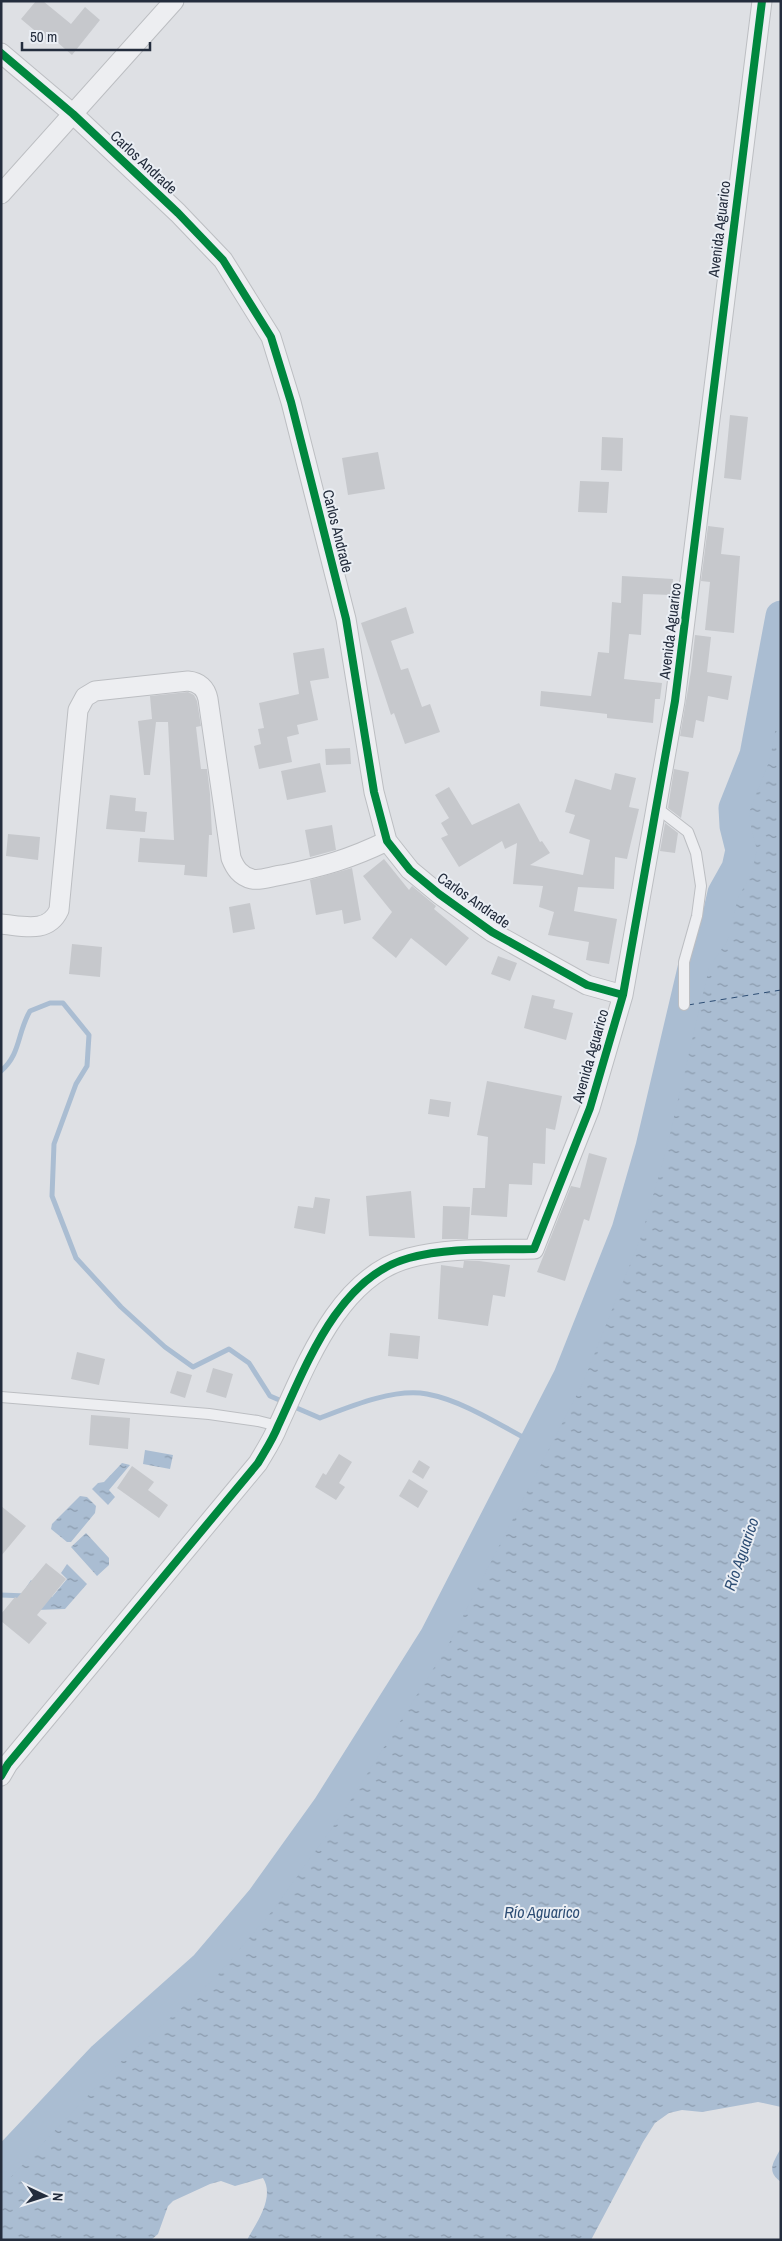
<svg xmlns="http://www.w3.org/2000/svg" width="782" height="2241" viewBox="0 0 782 2241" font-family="'Archivo Narrow',sans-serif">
<defs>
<pattern id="water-ripples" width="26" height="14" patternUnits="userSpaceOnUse" patternTransform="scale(1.25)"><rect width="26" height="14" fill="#aabdd2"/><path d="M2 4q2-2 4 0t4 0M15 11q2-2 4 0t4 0" fill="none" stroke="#8a9aac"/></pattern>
</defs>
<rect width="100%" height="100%" fill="#dee0e4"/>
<path fill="url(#water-ripples)" d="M781,616v1491l-23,-5 -56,10 -20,-2 -13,3 -14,10 -12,19 -52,98h-344c10,-18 28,-43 16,-62l-28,8 -14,-5 -11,3 -37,17 -5,5 -10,28 -7,6h-150v-75l102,-108 102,-91 57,-67 66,-92 107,-169 134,-262 58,-146 24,-84 44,-186 19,-27 9,-40 14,-25 4,-18 -6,-24 -1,-18 21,-53z
M145,1450l28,5 -3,14 -27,-5z
M122,1463l8,2 -21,25 6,7 -7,8 -16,-16 6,-6 6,-1z
M80,1496l7,1 9,9 -1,7 -24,29h-4l-16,-13 1,-5z
M86,1533l23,25v7l-12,11 -26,-29z
M67,1564l20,20 -22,25 -29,1 -17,-12 12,-18 21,17 15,-18 -6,-6z
M781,2148v34c-15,-11 -8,-19 0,-34z"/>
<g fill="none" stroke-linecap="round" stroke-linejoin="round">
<path stroke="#aabdd2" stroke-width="5" d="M1,1071c20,-17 16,-38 29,-60l20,-8h13l26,32 -2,31 -11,18 -22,60 -2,52 24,62 45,49 44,40 28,20 36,-18 20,14 21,33 14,6
M292,1406l28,12c31,-12 74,-30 107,-24 38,7 77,34 111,51
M1,1595l25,1"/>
<path stroke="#aabdd2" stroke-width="31" d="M1,2165l102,-108 102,-91 57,-67 66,-92 107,-170 134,-261 58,-146 24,-83 44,-187 19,-27 9,-40 14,-25 4,-18 -6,-24 -1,-18 21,-53 26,-139"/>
<path stroke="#2c4c73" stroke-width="1" stroke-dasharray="6 5" stroke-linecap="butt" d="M688,1005l93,-15"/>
</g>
<path fill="#c6c8cc" d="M36,1h7l28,23 14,-17 15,13 -28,35 -22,-19 -4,4 -25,-21z
M730,415l18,2 -7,63 -17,-2z
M602,437l21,1 -1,33 -21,-1z
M378,452l7,37 -37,6 -6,-37z
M580,481l29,1 -2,31 -29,-1z
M708,526l16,2 -3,26 19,2 -6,77 -29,-3 5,-48 -9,-1z
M622,576l51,3 -1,16 -29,-1 -2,41 -12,-1 -5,45 38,4 -2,16h-5l-2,24 -46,-5v-4l-67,-8 1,-15 50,5 7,-44 11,1 3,-51 9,1z
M406,607l8,26 -23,8 10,29 7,-2 14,39 8,-3 10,28 -35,12 -11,-31 -3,2 -30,-92z
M695,635l16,2 -4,35 25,4 -4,24 -20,-4 -4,26 -8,-2 -3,18 -13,-2 11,-65z
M324,648l5,30 -19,3 8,39 -21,5 2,9 -12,3 5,25 -33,7 -5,-23 7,-2 -3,-15 6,-1 -5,-25 40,-9 -6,-41z
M188,692l6,3 3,6 4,25 -5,1 5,42h6l3,25 2,41h-3l-2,42 -23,-2 1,-10 -47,-3 2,-24 34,2 -6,-118h-12l-6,53h-6l-6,-54 14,-2 -2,-23z
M350,748l1,16 -25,1 -1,-16z
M320,763l6,29 -39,8 -6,-29z
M674,769l15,3 -8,46 -13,-10z
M615,773l21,5 -7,29 10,2 -12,50 -12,-2 -1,32 -36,-2 -4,24 43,8 -8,45 -23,-4 3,-18 -41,-7 6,-23 -15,-5 4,-21 -30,-2 4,-41 -12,6 -3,-8 -43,26 -18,-29 7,-3 -7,-12 8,-5 -14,-23 14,-8 23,38 47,-22 21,39 2,-1 8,12 -20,12 53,10 7,-35 -21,-7 6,-18 -10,-3 10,-33 36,11z
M110,795l26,3 -1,13 12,1 -2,20 -39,-3z
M665,823l13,10 -3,20 -15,-2z
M332,825l4,25 -26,7 -5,-27z
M8,834l32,3 -2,23 -32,-4z
M384,859l25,31 3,-4 24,20 -2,3 35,29 -23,28 -35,-28 -15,20 -24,-20 20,-26 -29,-36z
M352,868l9,52 -17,4 -2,-14 -26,5 -6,-35z
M250,903l5,26 -22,4 -4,-26z
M72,944l30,3 -2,30 -31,-3z
M498,956l19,7 -7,18 -19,-7z
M532,995l23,5 -2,8 20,5 -7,27 -42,-12z
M487,1081l75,15 -7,34 -9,-2 -1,36 -12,-1 -1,22 -23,-1 -2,33 -36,-2 2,-27h12l3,-51 -11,-2z
M430,1099l21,3 -2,15 -21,-3z
M589,1153l18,5 -18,63 -5,-2 -19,62 -28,-9 34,-86 9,2z
M411,1191l4,47 -46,-2 -3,-40z
M315,1197l15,2 -5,35 -31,-6 4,-22 15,2z
M443,1206l27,1 -2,32h-26z
M464,1261h15l31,4 -5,32 -12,-2 -5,31 -50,-7 3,-54 22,3z
M390,1333l30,3 -2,23 -30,-3z
M77,1352l28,7 -6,26 -28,-6z
M213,1368l20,6 -7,24 -20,-6z
M177,1371l15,4 -7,23 -15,-5z
M91,1415l39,3 -2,31 -39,-4z
M339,1454l13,8 -13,21 6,4 -9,13 -21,-13 8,-14 3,2z
M419,1460l11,7 -7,12 -11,-7z
M132,1466l22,16 -6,8 20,15 -9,13 -42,-30z
M409,1479l19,12 -10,17 -19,-12z
M1,1506l25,20 -25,30z
M46,1563l20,16 -29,36 10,8 -18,21 -28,-23v-7l14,-17 2,1z"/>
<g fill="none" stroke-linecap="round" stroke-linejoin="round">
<defs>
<path id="lane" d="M657,808l31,24 8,21 5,33 -4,30 -13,46v43
M1,1397l208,17 49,7 20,5"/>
<path id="street" d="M1,53l72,61 105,99 45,47 48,77 20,65 55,217 28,173 13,49 23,29 29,24 53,38 95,53 36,10
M1,194l173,-193
M1,924c22,2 47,10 58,-14l19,-200 7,-13 10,-6 93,-10c11,1 18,7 20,18l23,159c4,10 9,18 21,21 9,2 20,-3 30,-4 40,-8 68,-16 105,-34
M1,1776l7,-12 250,-301c7,-12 15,-24 20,-37 28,-60 60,-149 131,-168 40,-11 83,-8 125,-9l56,-141 33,-113 52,-294 87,-700"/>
</defs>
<use href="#lane" stroke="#bcbec2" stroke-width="12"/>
<use href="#street" stroke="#bcbec2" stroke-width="21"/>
<use href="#lane" stroke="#edeef1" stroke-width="10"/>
<use href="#street" stroke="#edeef1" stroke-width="19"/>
<defs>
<path id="cycleway" d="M1,53l72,61 105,99 45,47 48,77 20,65 55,217 28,173 13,49 23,29 29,24 53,38 95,53 36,10
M1,1776l7,-12 250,-301c7,-12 15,-24 20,-37 28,-60 60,-149 131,-168 40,-11 83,-8 125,-9l56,-141 33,-113 52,-294 87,-700"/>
</defs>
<use href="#cycleway" stroke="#eaeef4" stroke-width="11"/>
<use href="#cycleway" stroke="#00873e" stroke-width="8"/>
</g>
<g text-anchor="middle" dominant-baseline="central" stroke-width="4" stroke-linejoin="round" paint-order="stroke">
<g font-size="15" fill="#242d3d" stroke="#eaeef4">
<text transform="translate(144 162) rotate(43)">Carlos Andrade</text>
<text transform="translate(719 229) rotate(-83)">Avenida Aguarico</text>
<text transform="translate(338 531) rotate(76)">Carlos Andrade</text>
<text transform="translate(670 631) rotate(-83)">Avenida Aguarico</text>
<text transform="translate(474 900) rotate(35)">Carlos Andrade</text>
<text transform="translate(590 1056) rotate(-74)">Avenida Aguarico</text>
</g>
<g font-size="16" font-style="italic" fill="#2c4c73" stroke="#eaeef4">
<text transform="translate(741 1554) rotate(-71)">Río Aguarico</text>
<text x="542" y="1912">Río Aguarico</text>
</g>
</g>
<rect width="782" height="2241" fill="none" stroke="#242d3d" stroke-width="5"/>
<g transform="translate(45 2196) rotate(94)" stroke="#eaeef4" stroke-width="4" paint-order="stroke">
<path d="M0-4L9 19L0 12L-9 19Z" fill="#242d3d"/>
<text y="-8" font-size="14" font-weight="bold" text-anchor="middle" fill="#242d3d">N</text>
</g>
<path d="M22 42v8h128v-8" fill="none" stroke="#242d3d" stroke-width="2.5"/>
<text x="30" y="42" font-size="15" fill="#242d3d" stroke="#eaeef4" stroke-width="4" paint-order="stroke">50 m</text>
</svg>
